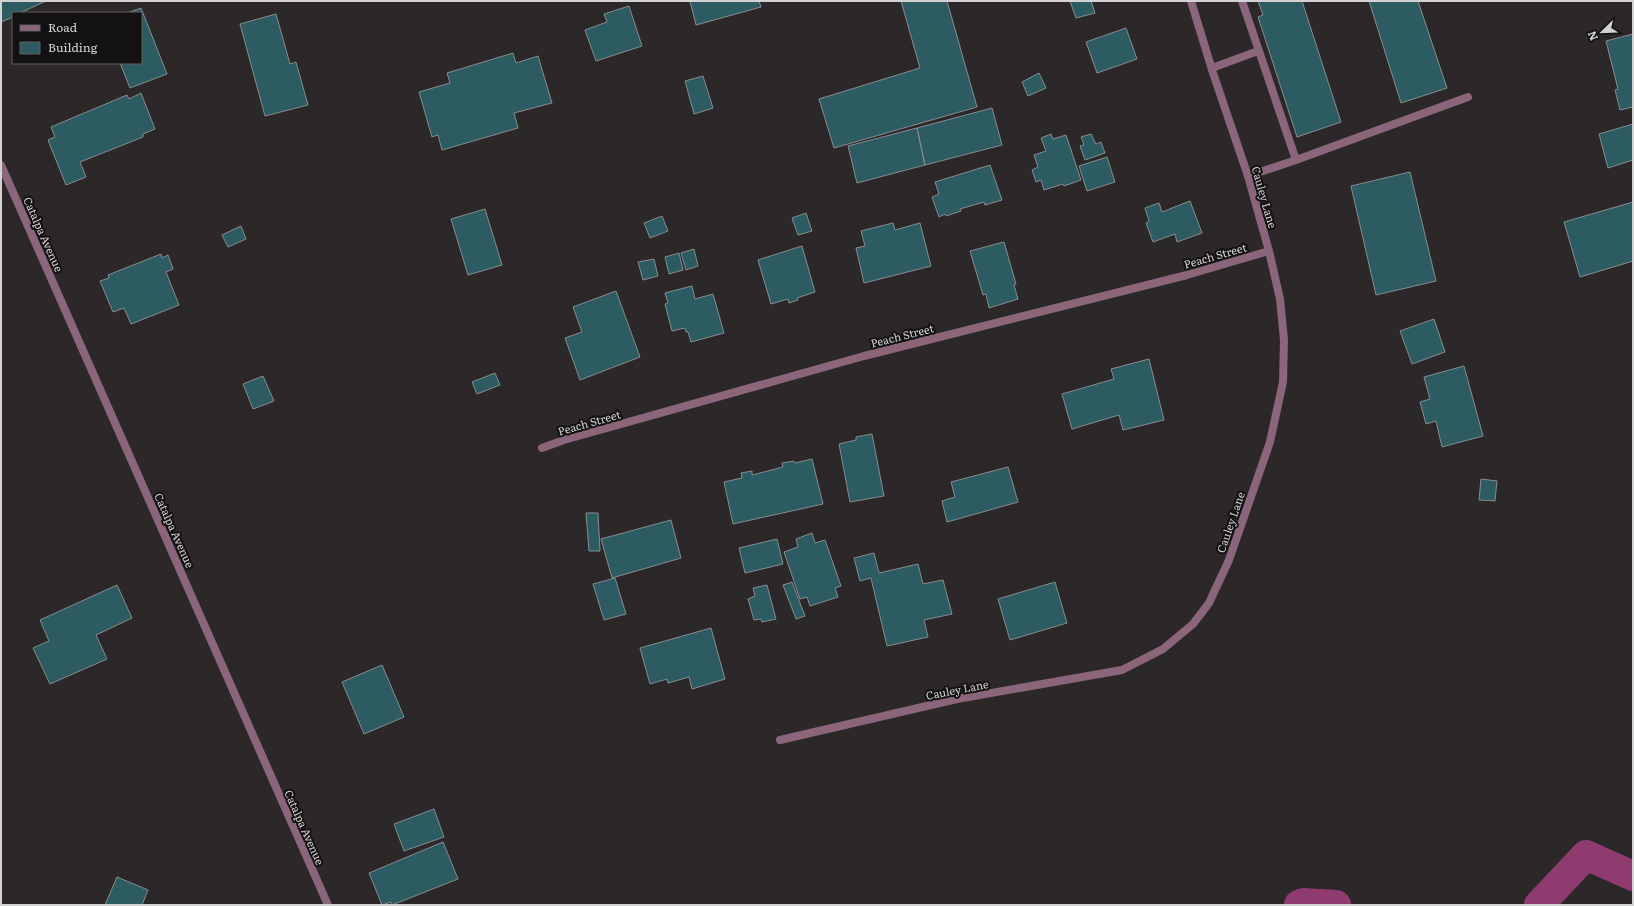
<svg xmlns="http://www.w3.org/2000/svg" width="1634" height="906" viewBox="0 0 1634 906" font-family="Literata,serif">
<rect width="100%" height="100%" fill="#2c282a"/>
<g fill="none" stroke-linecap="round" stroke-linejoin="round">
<path stroke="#8f3b6f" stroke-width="30" d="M1299,905l4,-2 33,2
M1539,905l47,-50 47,21"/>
</g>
<path fill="#2d5b62" stroke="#878d8e" d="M1,1h45l-26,12h-7v4l-12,5z
M690,1h69l2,6 -65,18z
M901,1h46l30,106 -143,41 -15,-49 101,-31z
M1070,1h21l4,12 -19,5z
M1258,1h44l39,121 -44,15 -39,-120 5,-2z
M1369,1h49l29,87 -46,15z
M629,6l13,40 -46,15 -11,-31 22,-8 -3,-8z
M141,8l26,66 -37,14 -10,-25h21v-50h-14z
M276,14l14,50 6,-2 12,43 -43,11 -25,-92z
M1126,28l11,31 -40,14 -11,-31z
M1633,34v73l-13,3 -5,-20 3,-1 -12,-48z
M513,53l3,10 22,-7 14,47 -38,10 4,15 -76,22 -4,-15 -6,2 -13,-45 31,-9 -3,-10z
M1039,73l7,15 -18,8 -6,-14z
M703,76l10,32 -19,6 -9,-33z
M141,93l14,36 -12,5v3l-63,25 6,15 -20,8 -18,-45 7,-3 -4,-10 76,-32 2,4z
M992,108l10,37 -77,20 -8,-37z
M1633,124v36l-25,8 -9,-34z
M917,128l8,37 -68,18 -9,-37z
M1051,134l2,5 13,-4 15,45 -17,6 -1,-2 -19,6 -3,-10 -5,2 -4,-12 6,-3 -4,-12 12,-4 -5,-13z
M1091,134l5,10 5,-2 4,11 -20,7 -5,-14 4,-1 -3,-8z
M1107,157l8,25 -28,9 -8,-25z
M990,165l12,35 -17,5 -1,-3 -24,7 1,2 -15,5 -1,-2 -6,3 -7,-20 7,-3 -4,-12z
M1410,172l26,109 -60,14 -25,-109z
M1190,201l12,32 -25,9 -2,-8 -22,8 -7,-19 3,-2 -4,-13 14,-5 3,9z
M1633,202v59l-53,16 -16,-55z
M485,209l17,56 -34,10 -17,-56z
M806,213l6,18 -14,4 -6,-17z
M662,216l6,15 -18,7 -6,-15z
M893,223l2,7 25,-7 11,43 -67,17 -8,-35 9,-2 -4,-15z
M241,226l5,13 -18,8 -6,-12z
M1004,242l12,42 -2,1 4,14 -29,9 -3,-14 -3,1 -13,-44z
M802,246l13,46 -18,6 1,2 -9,3 -1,-4 -17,5 -13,-44z
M694,249l4,17 -12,4 -5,-17z
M679,253l4,17 -14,4 -4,-17z
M161,254l1,4 6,-3 5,14 -7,3 13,33 -48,19 -7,-16 -11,4 -13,-31 9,-3 -1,-3z
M654,259l4,17 -15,4 -5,-18z
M692,286l3,13 18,-5 11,39 -33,9 -3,-10h-2l-1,-4 -13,3 -7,-27 3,-1 -3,-10z
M616,291l24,66 -60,23 -15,-42 17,-6 -9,-25z
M1434,319l11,33 -33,12 -12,-33z
M1149,359l15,61 -41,10 -4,-15 -47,14 -10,-35 52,-15 -3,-10z
M1464,366l19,70 -41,11 -6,-26 -10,3 -6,-22 10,-3 -6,-22z
M495,373l5,12 -23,9 -5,-12z
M263,376l11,25 -21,8 -10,-25z
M872,434l12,62 -34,6 -11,-58 17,-4v-3z
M812,459l11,45 -90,20 -9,-42 18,-4 -1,-5 11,-2v4l31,-8 -1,-4 12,-2 1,2z
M1008,467l10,35 -71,20 -5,-21 13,-4 -4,-15z
M1481,479l16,2 -2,20 -16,-1z
M586,513h12l2,38h-11z
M671,520l10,38 -69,20 -11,-39z
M812,533l3,10 10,-3 16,46 -6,2 3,9 -28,9 -3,-9 -7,2 -16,-47 14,-5 -2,-8z
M777,539l6,25 -38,9 -6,-25z
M874,553l5,20 39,-9 5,20 20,-4 9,34 -28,6 4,17 -41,9 -16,-68 -11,3 -6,-23z
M615,578l11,36 -22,6 -11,-36z
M792,582l13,34 -9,3 -13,-34z
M1055,582l12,41 -57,17 -12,-41z
M117,585l15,33 -36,17 11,24 -57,25 -17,-36 16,-7 -9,-21z
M767,585l9,34 -14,3 -1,-3 -7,1 -6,-21 7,-3 -2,-8z
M711,628l14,51 -33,10 -3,-12 -21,6 -1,-4 -17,5 -10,-36z
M382,665l22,52 -40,17 -22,-52z
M434,809l10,28 -40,14 -10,-27z
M443,842l15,37 -66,26 -1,-3 -9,3 -13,-32z
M117,877l31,13 -6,15h-37z"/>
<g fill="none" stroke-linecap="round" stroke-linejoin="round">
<path stroke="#8b657a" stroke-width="8" d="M1242,1l54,159 -48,16
M1212,68l46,-17
M1296,160l172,-63"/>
<path stroke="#8b657a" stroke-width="8" d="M1,165l327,740
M542,448l22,-8 300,-84 323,-81 82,-24
M780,740l177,-41 165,-29 41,-21 30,-25 16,-21 20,-43 41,-118 13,-60 1,-42 -4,-41 -11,-48 -21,-75 -35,-103 -22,-72"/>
</g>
<g text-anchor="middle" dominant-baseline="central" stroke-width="4" stroke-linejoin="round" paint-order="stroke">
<g font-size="11" fill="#d5d2d3" stroke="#131112">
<text transform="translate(1265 197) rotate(74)">Cauley Lane</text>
<text transform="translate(44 234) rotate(66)">Catalpa Avenue</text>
<text transform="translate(1215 255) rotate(-16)">Peach Street</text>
<text transform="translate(902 335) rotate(-14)">Peach Street</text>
<text transform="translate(589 422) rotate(-16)">Peach Street</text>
<text transform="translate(1230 522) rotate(-71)">Cauley Lane</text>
<text transform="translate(175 530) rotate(66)">Catalpa Avenue</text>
<text transform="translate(957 689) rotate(-11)">Cauley Lane</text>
<text transform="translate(305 827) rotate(66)">Catalpa Avenue</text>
</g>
</g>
<rect width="1634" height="906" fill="none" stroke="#d5d2d3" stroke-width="4"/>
<rect x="12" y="12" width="130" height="52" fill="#131112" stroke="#615e5f"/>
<rect x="20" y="25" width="20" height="6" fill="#8b657a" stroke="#615e5f"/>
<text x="48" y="32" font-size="12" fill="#d5d2d3">Road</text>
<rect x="20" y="42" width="20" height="12" fill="#2d5b62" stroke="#615e5f"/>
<text x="48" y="52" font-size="12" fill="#d5d2d3">Building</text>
<g transform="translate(1602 32) rotate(247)" stroke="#131112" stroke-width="3" paint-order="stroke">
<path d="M0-3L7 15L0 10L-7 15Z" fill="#d5d2d3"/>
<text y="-6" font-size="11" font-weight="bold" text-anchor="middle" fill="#d5d2d3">N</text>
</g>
</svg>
